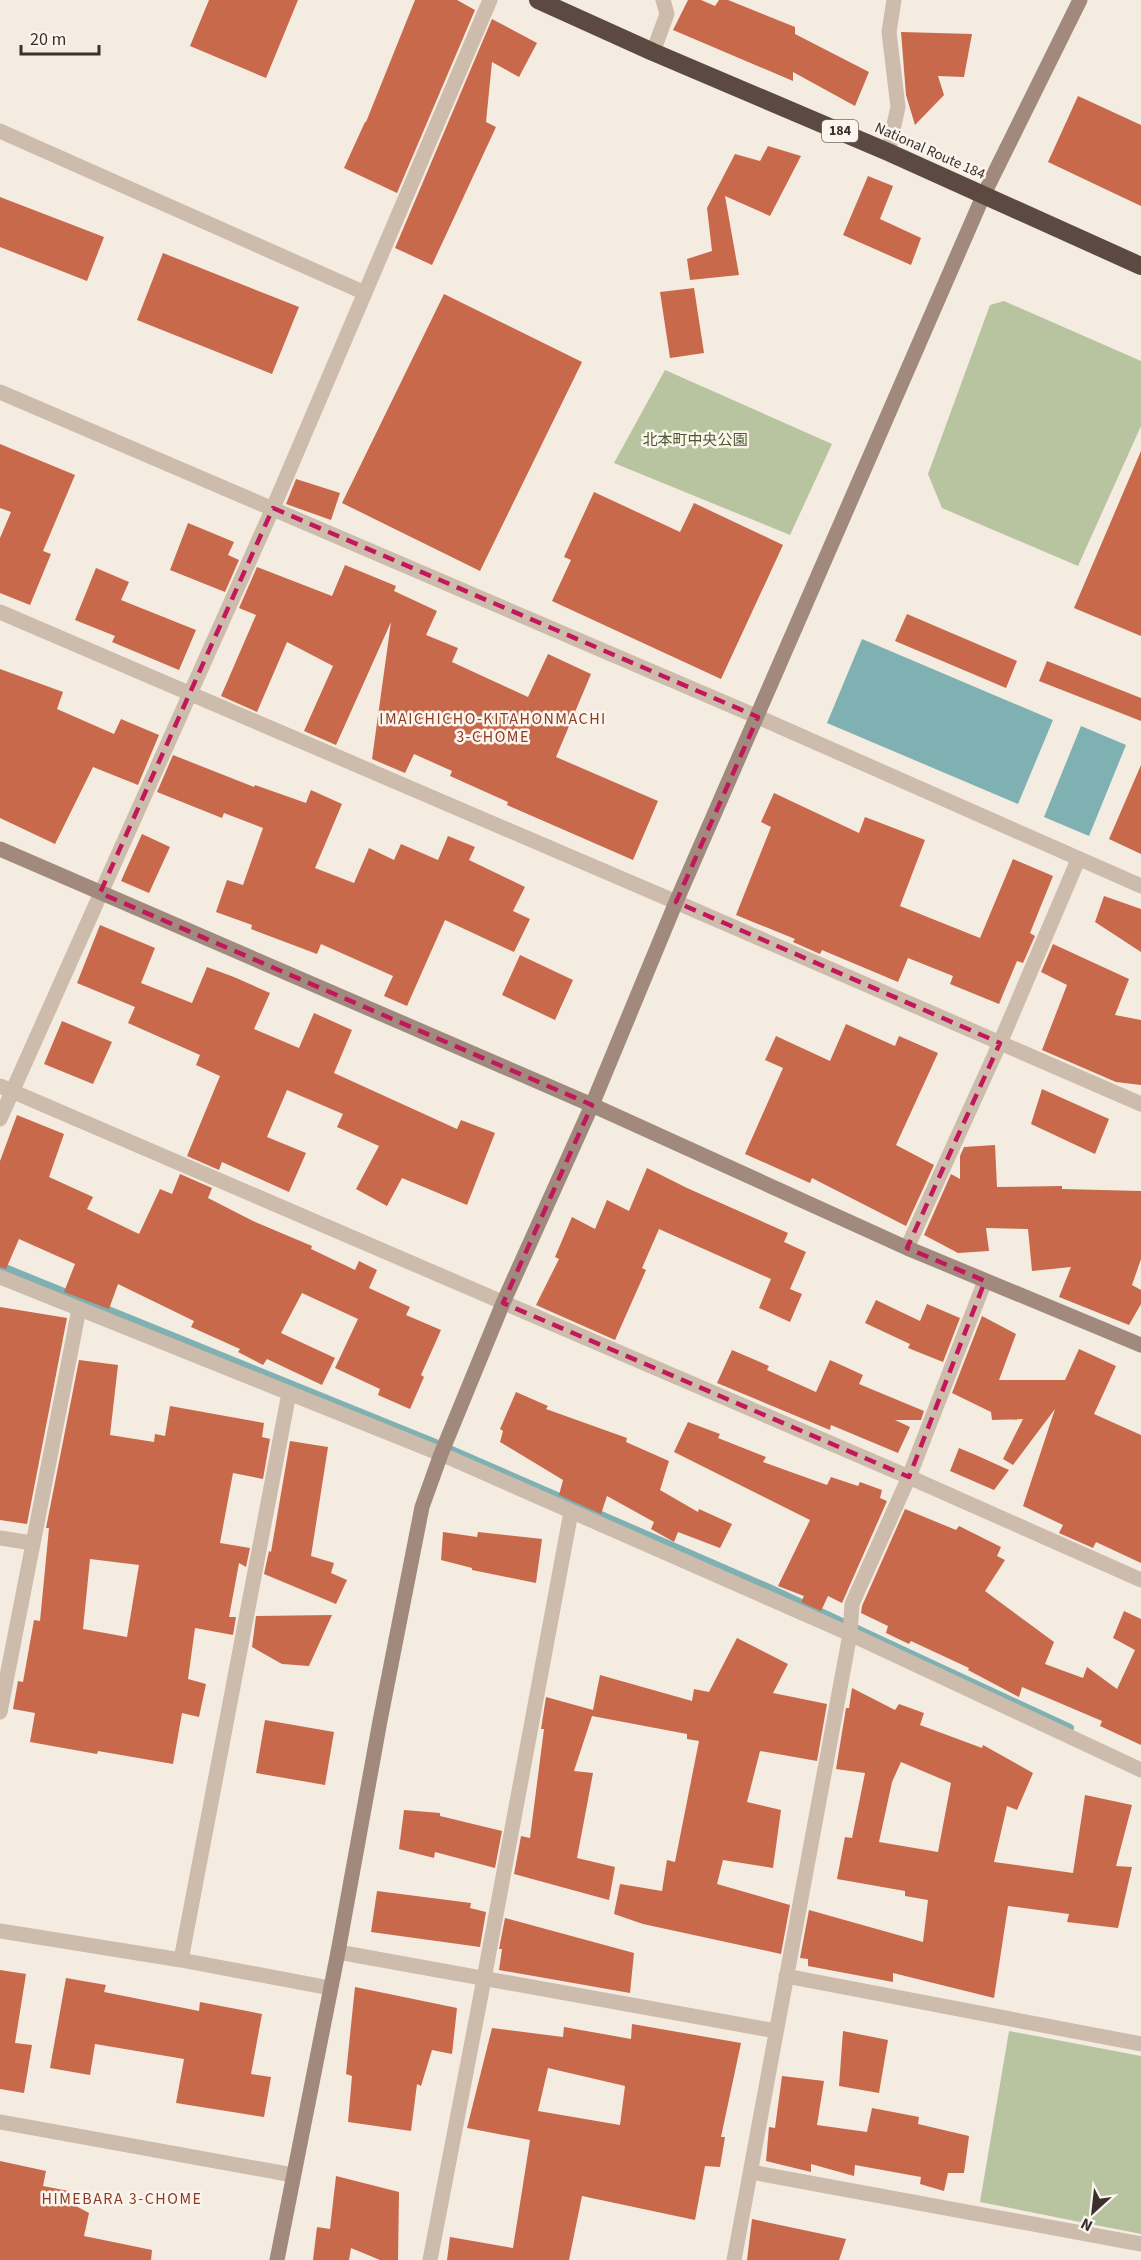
<svg xmlns="http://www.w3.org/2000/svg" width="1141" height="2260" viewBox="0 0 1141 2260" font-family="'Source Sans 3','Noto Sans JP',sans-serif">
<rect width="100%" height="100%" fill="#f4ebe1"/>
<path fill="#b8c4a0" d="M1004,301l137,60v65l-63,140 -136,-58 -14,-34 62,-169z
M665,370l167,74 -42,91 -176,-72z
M1009,2031l132,25v178l-161,-32z"/>
<path fill="#7fb0b2" d="M862,639l191,81 -35,84 -191,-81z
M1081,726l45,19 -37,91 -45,-19z"/>
<g fill="none" stroke-linecap="round" stroke-linejoin="round">
<path stroke="#7fb0b2" stroke-width="8" d="M0,1266l433,176 336,146 301,140"/>
</g>
<path fill="#c8694b" fill-rule="evenodd" d="M209,0h89l-32,78 -76,-32z
M415,0h42l18,10 -78,183 -53,-25 21,-46h1z
M688,0h13l14,6 4,-6h9l67,27v7l74,38 -14,34 -62,-34v9l-120,-51z
M492,19l45,24 -18,34 -27,-15 -6,60 10,5 -64,138 -37,-17z
M901,32l71,2 -8,43 -26,-1 6,19 -29,30 -9,-30z
M1078,96l63,29v81l-93,-44z
M768,146l33,10 -31,60 -45,-20 14,79 -49,5 -3,-21 25,-8 -5,-43 28,-54 25,7z
M868,176l25,10 -13,33 41,19 -10,27 -68,-30z
M0,197l104,40 -17,44 -87,-34z
M163,253l136,54 -27,67 -135,-54z
M694,288l10,65 -34,5 -10,-66z
M444,294l138,68 -102,209 -138,-68z
M0,444l75,31 -32,76 8,3 -21,51 -30,-12v-55l11,-26 -11,-4z
M1141,451v185l-67,-28z
M296,479l44,14 -9,27 -45,-16z
M594,492l86,40 14,-29 89,42 -62,134 -169,-78 19,-41 -7,-3z
M188,523l46,19 -6,13 11,5 -14,32 -55,-22z
M345,565l51,21 -2,5 43,20 -11,24 32,13 -6,14 76,35 20,-43 43,20 -35,83 102,44 -25,59 -126,-55 1,-3 -58,-26 2,-5 -38,-17 -9,19 -33,-14 19,-137 -55,123 -32,-14 29,-65 -46,-24 -30,70 -36,-16 35,-81 -17,-7 18,-41 75,29z
M96,568l33,14 -8,18 75,30 -17,40 -67,-28 3,-6 -40,-16z
M907,614l110,47 -11,27 -111,-47z
M1047,661l94,37v23l-102,-40z
M0,669l63,23 -6,17 57,25 7,-15 38,16 -21,50 -45,-18 -38,77 -55,-26z
M173,755l81,32 1,-2 51,18 5,-13 31,14 -27,64 39,15 15,-35 25,12 7,-16 37,16 10,-24 27,11 -6,13 56,27 -12,24 17,8 -16,33 -69,-32 -38,86 -23,-10 9,-20 -72,-32 -4,10 -66,-25 1,-4 -36,-13 11,-32 16,5 20,-57 -39,-15 -2,5 -65,-26z
M1141,765v89l-32,-15z
M774,793l85,40 6,-16 60,23 -25,66 80,32 33,-79 40,17 -23,57 5,3 -12,27 -6,-2 -18,43 -49,-20 3,-8 -45,-18 -10,24 -76,-32 -2,4 -27,-12 2,-3 -59,-24 35,-88 -10,-5z
M142,834l28,13 -21,46 -28,-12z
M1104,896l37,13v43l-46,-30z
M100,925l55,23 -14,35 51,20 15,-36 27,10 36,16 -16,36 45,19 15,-35 38,17 -18,43 123,56 4,-9 34,13 -28,72 -65,-27 -15,28 -31,-17 23,-43 -42,-19 6,-13 -56,-24 -20,47 39,16 -17,39 -67,-30 -3,8 -32,-14 33,-80 -24,-11 4,-10 -72,-32 7,-16 -58,-24z
M1053,944l76,35 -14,36 26,5v65l-25,-3 -74,-32 25,-65 -26,-13z
M520,955l53,25 -18,40 -53,-25z
M62,1021l50,21 -19,42 -49,-20z
M846,1024l49,22 4,-10 39,17 -42,92 38,20 -28,61 -94,-48 -2,5 -65,-29 38,-86 -18,-8 11,-24 54,25z
M1042,1089l67,30 -14,35 -64,-30z
M17,1115l47,19 -15,43 44,20 -6,12 52,25 21,-45 12,5 8,-20 32,14 -4,10 45,23 59,25 -1,3 44,21 4,-9 18,9 -8,18 41,19 -4,8 35,15 -20,45 3,2 -14,32 -32,-14 2,-6 -45,-21 23,-49 -56,-26 -21,40 54,25 -13,27 -55,-26 -4,6 -25,-13 2,-3 -49,-22 3,-6 -76,-37 -9,25 -45,-17 11,-28 -56,-25 -13,30 -6,-2v-106z
M995,1145l2,42 65,-1v3l79,2v68l-9,26 9,5v14l-12,21 -70,-28 12,-30 -39,4 -4,-42 -42,-1 3,23 -31,2 -34,-18 27,-61 9,5v-23l4,-9z
M647,1168l40,20 101,45 -4,9 22,10 -16,37 12,5 -12,28 -31,-14 12,-29 -112,-50 -17,39 4,2 -31,70 -79,-35 23,-46 -4,-2 17,-40 23,12 12,-29 22,11z
M876,1300l44,21 7,-17 33,14 -17,44 -35,-14 2,-4 -45,-21z
M0,1307l67,11 -40,206 -27,-4z
M982,1316l34,18 -17,46h66l14,-31 37,17 -22,48 47,21v128l-45,-21 -3,6 -34,-15 4,-8 -40,-19 32,-97 -42,56 -10,-6 20,-40 -31,1 -1,-8 -39,-19z
M732,1350l37,16 -2,4 49,22 14,-32 33,15 -4,9 65,27 -3,9h-26l15,7 -12,26 -67,-28 -1,5 -113,-47z
M79,1360l39,5 -8,70 44,7 1,-8 10,2 5,-30 94,17 -2,14 8,2 -7,40 -30,-6 -13,70 30,5 -4,19 -7,-4 -10,54h7l-3,18 -38,-7 -7,51 18,5 -7,33 -17,-4 -9,51 -75,-13 -1,3 -67,-12 5,-29 -22,-4 5,-28 5,1 11,-62 6,1 9,-93h-3zM90,1559l49,6 -12,72 -44,-8z
M516,1392l32,14 -2,3 81,29 -1,4 43,19 -9,29 38,22 1,-3 33,15 -12,24 -42,-16 -4,10 -23,-13 3,-7 -47,-26 -6,18 -42,-19 4,-15 -63,-38 3,-11 -3,-2z
M688,1422l32,12 -2,4 48,19 -3,5 64,23 4,-8 27,9 2,-4 22,8 -2,8 7,3 -45,102 -14,-7 -7,15 -20,-9 3,-6 -26,-10 32,-66 -136,-68z
M290,1441l38,6 -17,109 23,7 -3,10 16,7 -11,24 -72,-30 5,-23 2,1z
M959,1448l19,8 31,14 -15,20 -44,-19z
M905,1509l51,21 3,-4 42,21 -4,9 8,4 -20,31 69,51 -9,22 38,14 4,-11 30,22 18,-39 -22,-12 11,-27 17,8v126l-41,-19 2,-5 -80,-34 -3,10 -51,-27 1,-2 -58,-27 -2,3 -23,-11 2,-7 -27,-13 1,-7z
M443,1532l34,5 1,-5 64,7 -6,44 -64,-13v-2l-31,-8z
M332,1615l-23,51 -27,-2 -30,-17 4,-31z
M737,1638l51,26 -15,29 54,11 -10,57 -57,-10 -13,51 34,8 -8,58 -50,-8 -6,24 73,21 -9,49 -138,-30 -29,-10 6,-30 42,7 5,-31 8,2 24,-121 -12,-2v-5l-95,-18 -18,55 19,2 -16,85 38,9 -6,33 -95,-26 7,-38 9,2 14,-109h-3l5,-32 47,13 7,-35 92,26 2,-12 15,3z
M852,1688l43,22 4,-6 25,9 -4,12 62,23 1,-3 50,28 -16,37 -10,-4 -13,56 79,11 12,-78 47,10 -16,61 16,1 -14,61 -51,-6 2,-8 -61,-8 -14,92 -101,-25v9l-85,-16v-7l-8,-1 9,-48 114,32 5,-42 -23,-4v-5l-68,-12 8,-42 7,1 13,-65 -29,-4 10,-61h3zM901,1762l50,21 -13,69 -59,-10 13,-60z
M265,1720l69,12 -9,53 -69,-12z
M404,1810l36,3v3l62,15 -7,37 -60,-16 -1,6 -35,-9z
M377,1891l94,12 -1,5 16,4 -6,35 -109,-15z
M505,1918l129,35 -4,40 -131,-23 3,-21h-3z
M0,1970l26,4 -11,69 17,2 -8,48 -24,-4z
M66,1978l40,7 -2,7 95,19 1,-9 62,12 -11,60 20,3 -7,40 -88,-14 8,-44 -89,-15 -5,31 -40,-7z
M355,1987l102,21 -5,46 -20,-4 -11,36 -4,-2 -6,47 -63,-9 4,-46 -6,-2z
M632,2024l109,19 -20,94h4l-5,30 -15,-1 -10,54 -113,-24 -13,64h-122l3,-23 63,11 17,-108 -63,-12 25,-100 71,9 1,-10 67,12zM548,2068l77,18 -5,39 -82,-14z
M843,2031l45,9 -9,53 -40,-7z
M782,2076l42,5 -7,44 50,7 5,-24 47,9 -1,7 51,12 -5,37h-16l-4,18 -24,-7 1,-7 -66,-12 -1,11 -43,-12v8l-45,-11 3,-34 6,1z
M0,2161l46,10 -3,15 31,6v13l15,8 -5,23 68,14 -1,10h-151z
M336,2176l63,16 -1,68h-18l-29,-12 -2,12h-36l4,-33 13,2z
M752,2219l94,20 -7,21h-92z"/>
<g fill="none" stroke-linecap="round" stroke-linejoin="round">
<path stroke="#cdbbac" stroke-width="15" d="M653,52l14,-38 -4,-14
M0,131l365,162
M888,152l10,-45 -9,-75 5,-32
M0,392l758,325 383,169
M0,612l676,290 465,202
M0,1086l909,391 232,103
M0,1119l273,-611 217,-508
M907,1248l93,-205 78,-183
M0,1277l441,177 409,180 291,136
M0,1538l32,5
M0,1712l79,-403
M0,1931l181,29 149,28
M338,1952l438,79
M181,1960l108,-567
M786,1976l355,68
M0,2122l293,53
M751,2172l390,72
M430,2260l54,-281 87,-467
M734,2260l116,-626 2,-30 57,-127 76,-196"/>
<path stroke="#a18a7d" stroke-width="15" d="M0,849l592,256 315,143 234,97
M277,2260l61,-308 42,-231 42,-214 19,-53 62,-151 89,-198 84,-203 308,-708 96,-194"/>
<path stroke="#5c4a42" stroke-width="18" d="M538,0l115,52 235,100 253,114"/>
</g>
<path fill="none" stroke="#c2185b" stroke-width="4.5" stroke-dasharray="12 8" stroke-linejoin="round" d="M273,508l485,209 -82,185 324,141 -93,205 78,33 -76,196 -406,-174 89,-198 -492,-212z"/>
<g text-anchor="middle" dominant-baseline="central" stroke-width="5" stroke-linejoin="round" paint-order="stroke">
<rect fill="#fbf5ee" stroke="#756b66" stroke-width="1.5" x="822" y="120" width="36" height="22" rx="4.5"/>
<g font-size="14" font-weight="bold" fill="#3b302b">
<text x="840" y="131">184</text>
</g>
<g font-size="15" fill="#3b302b" stroke="#fbf5ee">
<text transform="translate(930 151) rotate(24)">National Route 184</text>
</g>
<g font-size="15" fill="#4a5a2e" stroke="#fbf5ee">
<text x="695" y="440">北本町中央公園</text>
</g>
<g font-size="16" letter-spacing="1.5" fill="#8c3b22" stroke="#fbf5ee">
<text x="493" y="719">IMAICHICHO-KITAHONMACHI<tspan x="493" dy="18">3-CHOME</tspan></text>
<text x="122" y="2199">HIMEBARA 3-CHOME</text>
</g>
</g>
<g transform="translate(1093 2212) rotate(207)" stroke="#fbf5ee" stroke-width="4.5" paint-order="stroke">
<path d="M0-4.5L10 22L0 15L-10 22Z" fill="#3b302b"/>
<text y="-9" font-size="16" font-weight="bold" text-anchor="middle" fill="#3b302b">N</text>
</g>
<path d="M21 45v9h78v-9" fill="none" stroke="#3b302b" stroke-width="3"/>
<text x="30" y="45" font-size="18" fill="#3b302b" stroke="#fbf5ee" stroke-width="4.5" paint-order="stroke">20 m</text>
</svg>
